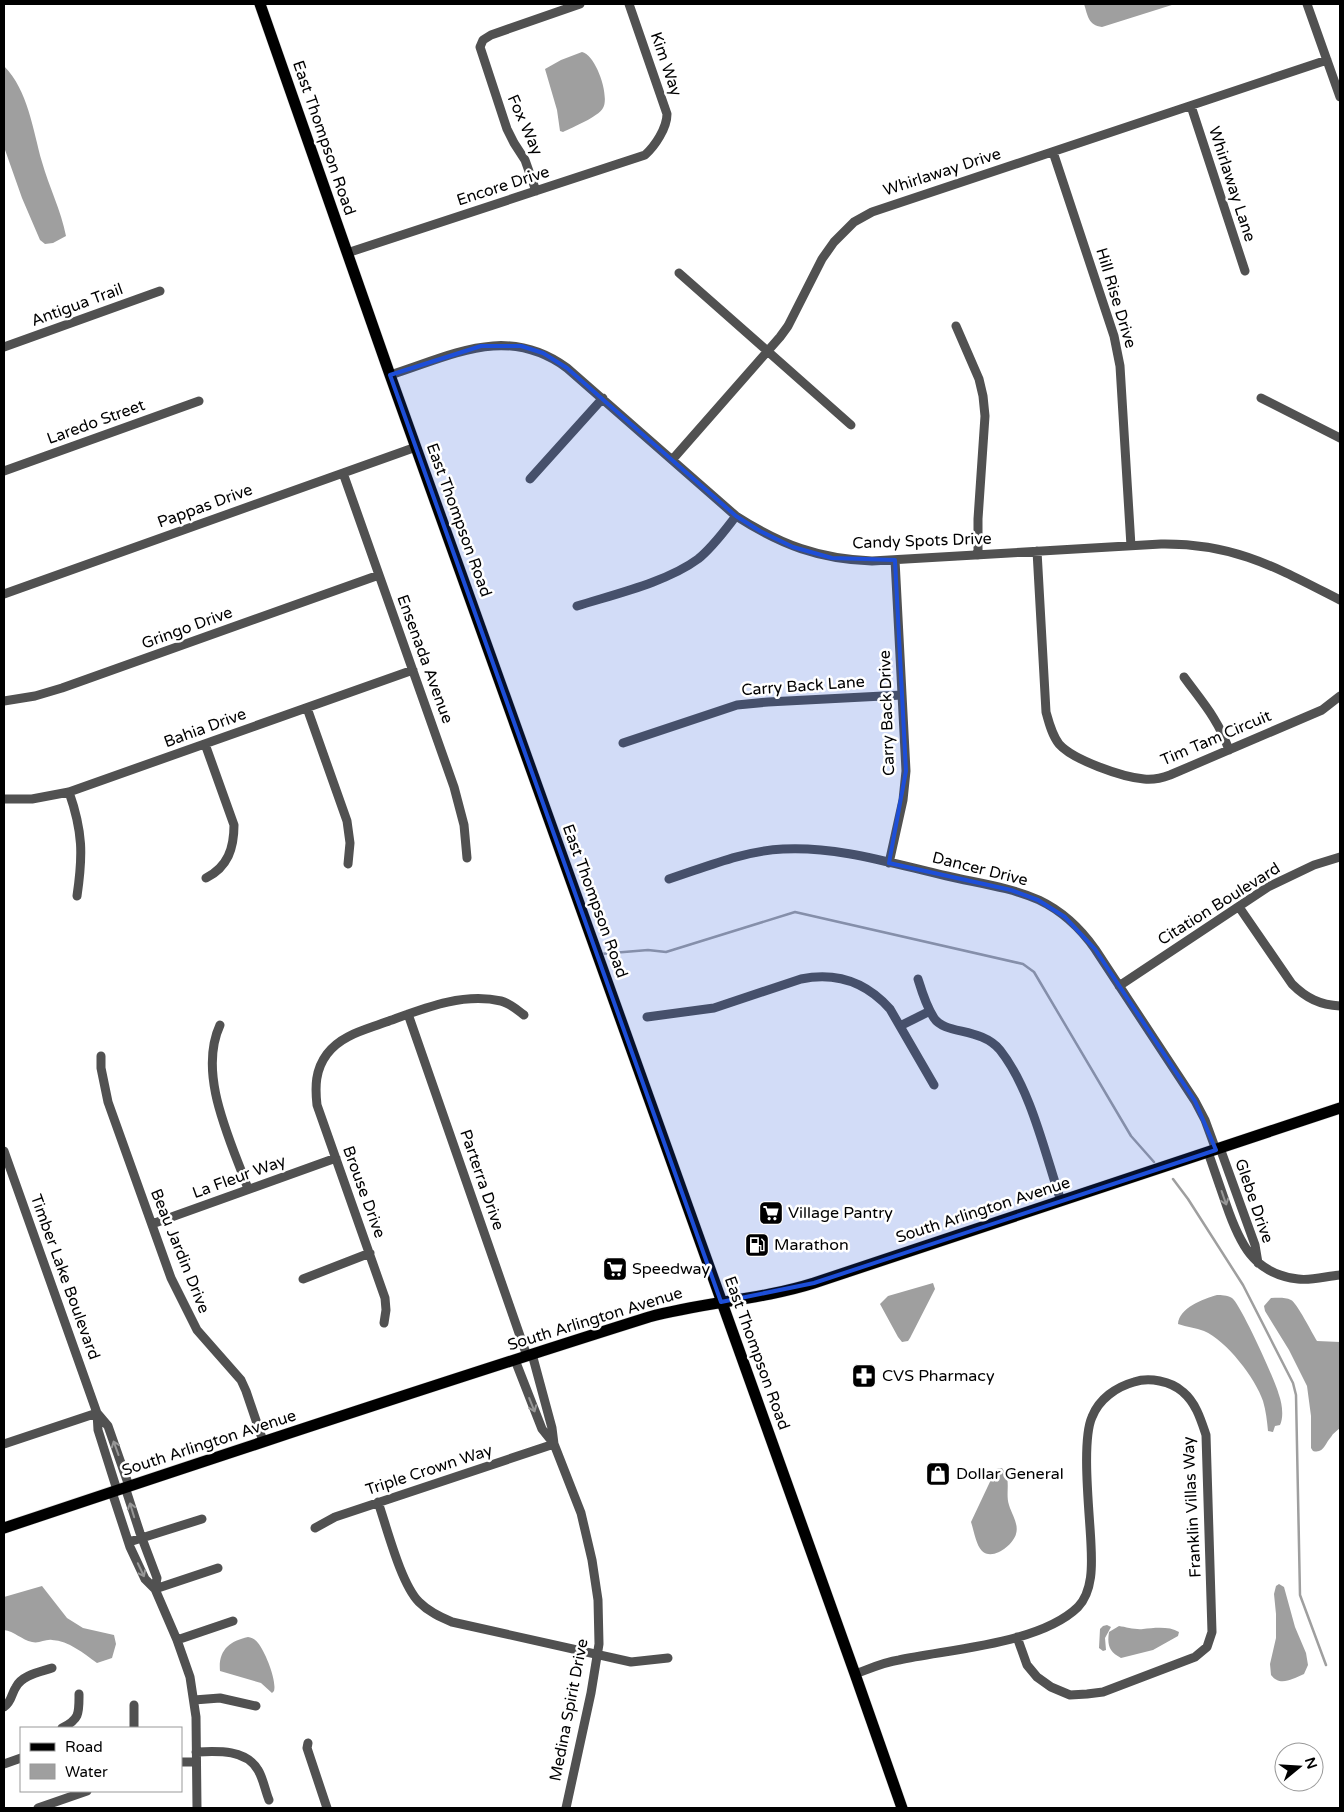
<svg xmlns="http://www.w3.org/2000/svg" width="1344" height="1812" viewBox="0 0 1344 1812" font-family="'Varela Round',sans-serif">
<rect width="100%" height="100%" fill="#fff"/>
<path fill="#9f9f9f" d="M1084,4h91l-73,23c-14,-2 -14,-11 -18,-23z
M582,52c14,3 28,44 21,56 -5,9 -30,19 -40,24l-3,-1 -3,-21 -12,-41 16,-9z
M4,66c24,24 29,64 38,96 7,25 19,48 24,74l-13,7 -8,1 -5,-4 -18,-42 -18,-51z
M933,1283l2,6 -25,49 -2,3 -6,1 -4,-5 -18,-33 8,-8z
M1217,1295c4,0 10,0 15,3 8,5 44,84 47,97 3,8 5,22 1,30l-5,1 -2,6 -5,-1c-1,-10 -2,-20 -5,-30 -7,-22 -37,-61 -59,-70 -8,-3 -17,-4 -26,-7 1,-16 25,-25 39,-29z
M1271,1298c6,0 14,-1 20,2 6,3 21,33 26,41l23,1v86c-3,3 -7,5 -9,9 -6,6 -7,17 -18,14l-2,-3v-32l-4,-30 -18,-36 -24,-39 -1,-5z
M1002,1468c2,3 4,6 5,10 2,8 -1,18 2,27 3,10 10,19 7,29 -3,11 -23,27 -34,17 -6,-6 -8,-20 -11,-29l25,-53z
M1279,1584l5,3 11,40 11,26 2,12 -4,9c-12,5 -24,13 -33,1l-1,-11 6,-26v-24l-2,-20 2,-8z
M42,1586l25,32 16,10 31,7 2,9 -4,14 -15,5c-14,-10 -28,-22 -45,-23 -7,-1 -13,4 -20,2 -10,-2 -18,-11 -28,-12v-33z
M1107,1625l4,2 -6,11 1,12 -3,1 -4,-3 1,-19 3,-3z
M1119,1626c7,1 17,4 24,3 11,-1 26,-3 36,3l-1,4 -25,14 -32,8c-12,-6 -14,-13 -12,-26z
M248,1637c4,1 7,2 10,6 7,8 19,38 16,48l-2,2 -11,-10 -41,-12c-2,-20 9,-30 28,-34z"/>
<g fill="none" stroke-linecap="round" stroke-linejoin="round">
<path stroke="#9f9f9f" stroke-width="2.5" d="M600,954l48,-4 18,2 129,-40 228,52 11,8 97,164 23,26
M1173,1179l15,20 55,86 50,98 3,12 4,200 26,70"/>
<defs>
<path id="major" d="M260,4l130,371 465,1299 47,134
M4,1528c215,-72 429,-143 645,-211 55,-15 111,-17 165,-34l526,-175"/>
</defs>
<use href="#major" stroke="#dbdbdb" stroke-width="12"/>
<path stroke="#515151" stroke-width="9" d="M1307,4l33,93
M1191,106l54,165
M1053,152l61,184 6,30 11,180
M536,191l-11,-31 -11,-17 -7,-14 -27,-82 3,-7 8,-5 89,-31
M347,253l298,-98c10,-9 22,-27 22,-41l-38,-110
M679,273l172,152
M956,326l23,53 4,17 2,20 -7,103v36
M4,347l156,-56
M390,375c63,-20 117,-51 177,-7l169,148c45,29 83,43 136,45l289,-17c74,-1 116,24 179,56
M1261,398l79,40
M672,460l108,-123 8,-11 34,-67 12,-17 20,-20 18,-10 455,-152
M4,471l195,-70
M343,473l111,314 10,38 3,33
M530,479l73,-81
M1037,551l9,161c3,11 6,23 13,32 14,16 63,33 85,35 9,1 18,-1 26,-4l152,-65 18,-14
M4,594l412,-147
M577,606c38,-12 90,-24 121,-47 15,-12 27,-29 38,-43
M1184,677c19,26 34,42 45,73
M4,701l31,-5 27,-8 317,-113
M307,708l40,113 3,22 -2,21
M623,743l114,-38 31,-3 134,-7
M205,744l29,81c0,23 -6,42 -28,53
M69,792c14,40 14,63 8,104
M4,799h28l37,-7 344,-122
M889,863l14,-63 3,-29 -11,-211
M669,879c37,-12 74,-28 114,-30 55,-3 111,15 164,27 30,7 63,11 92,24 23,11 42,29 56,49l100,152 10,19 11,30
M1239,907l53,77c14,14 28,21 48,22
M918,979c4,13 8,27 16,39 11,17 47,9 66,32 31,39 45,104 61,151
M1119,986l149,-99 46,-22 26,-8
M408,1014l119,342
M647,1017l67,-9 87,-29c35,-7 65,3 89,30l44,76
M220,1025c-23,50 11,116 28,164
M900,1026l30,-15
M101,1056v12l7,34 63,176 26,52 44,50 5,11 17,50
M1220,1148l35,97 3,18
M4,1151l93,262 1,17 19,60
M1208,1152c6,17 12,35 18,52 13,38 27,70 72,75 13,2 29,-3 42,-4
M152,1224l184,-66
M303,1279l67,-26
M384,1323l2,-13 -1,-12 -68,-193c-2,-18 -2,-35 10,-51 14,-19 38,-24 59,-32 36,-13 76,-30 115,-21 9,2 16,9 23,14
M515,1360l27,69 12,15 -2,-16 -20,-74
M97,1413l11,13 21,60
M4,1444l93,-31
M125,1487l15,46 17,45 -2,11
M112,1492l18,55 15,32 10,10 22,51 13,37 6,40 1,91
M378,1502c9,26 23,82 41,100 10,10 21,15 33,20l179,40 37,-4
M315,1528l20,-11 219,-73 27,69 11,47 6,40 1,44 -8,49 -25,115
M129,1542l73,-23
M155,1589l63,-21
M177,1640l56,-19
M855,1674c14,-5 29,-12 44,-14 51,-11 141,-16 179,-53 15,-16 14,-42 13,-62 -1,-29 -10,-103 1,-128 7,-18 24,-30 42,-35 15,-5 37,-1 49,10 13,11 18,28 23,43l6,197 -5,15 -12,10 -92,35 -16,2 -17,1 -19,-8 -14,-10 -10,-12 -10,-28
M194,1700l26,-2 36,8
M134,1705v23
M4,1707c8,-5 7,-13 12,-20 6,-12 24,-15 36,-19
M62,1728c18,-9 17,-15 17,-34
M308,1743l-1,5 20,60
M196,1752c21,-1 50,-3 62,18 5,8 7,20 11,30
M181,1762h15
M4,1764l17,-6
M38,1808l49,-17"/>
<use href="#major" stroke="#000" stroke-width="11"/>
</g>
<defs><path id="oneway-shaft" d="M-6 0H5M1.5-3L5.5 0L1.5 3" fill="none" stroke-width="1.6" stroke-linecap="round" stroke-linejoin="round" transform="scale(1.25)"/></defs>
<g stroke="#979797">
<use href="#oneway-shaft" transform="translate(1224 1198) rotate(71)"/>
<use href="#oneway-shaft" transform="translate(532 1405) rotate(68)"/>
<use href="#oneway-shaft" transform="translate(116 1448) rotate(-110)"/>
<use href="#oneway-shaft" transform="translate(132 1510) rotate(-107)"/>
<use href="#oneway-shaft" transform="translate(141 1570) rotate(65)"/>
</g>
<path fill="#1d4ed8" fill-opacity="0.2" stroke="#1d4ed8" stroke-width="4" stroke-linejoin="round" d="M481,346h40l22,7 24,15 169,148 24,15 33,16 39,11 63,2 11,211 -17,92 122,27 27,10 27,17 30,32 100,152 21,49 -402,133 -93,19 -331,-927z"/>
<defs>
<symbol id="supermarket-square" viewBox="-11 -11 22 22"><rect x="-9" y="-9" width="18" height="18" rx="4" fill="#000" stroke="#fff"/><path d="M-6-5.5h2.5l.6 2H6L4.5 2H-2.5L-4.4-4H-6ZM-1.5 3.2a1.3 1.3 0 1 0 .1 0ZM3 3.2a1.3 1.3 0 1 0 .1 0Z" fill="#fff"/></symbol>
<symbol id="fuel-square" viewBox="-11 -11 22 22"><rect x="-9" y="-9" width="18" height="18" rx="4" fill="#000" stroke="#fff"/><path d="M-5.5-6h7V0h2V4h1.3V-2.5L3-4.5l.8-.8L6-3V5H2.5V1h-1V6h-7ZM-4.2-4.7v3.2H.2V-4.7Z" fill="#fff"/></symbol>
<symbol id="pharmacy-square" viewBox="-11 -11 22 22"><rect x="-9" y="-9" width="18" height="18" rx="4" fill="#000" stroke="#fff"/><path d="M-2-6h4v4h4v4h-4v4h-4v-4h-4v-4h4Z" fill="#fff"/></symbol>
<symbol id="shop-square" viewBox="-11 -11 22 22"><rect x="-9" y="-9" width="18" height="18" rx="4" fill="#000" stroke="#fff"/><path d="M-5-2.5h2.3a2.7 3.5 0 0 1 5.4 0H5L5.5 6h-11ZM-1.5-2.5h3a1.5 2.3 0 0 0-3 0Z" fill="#fff"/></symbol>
</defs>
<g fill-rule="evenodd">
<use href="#supermarket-square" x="757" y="1199" width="28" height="28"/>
<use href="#fuel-square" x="743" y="1231" width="28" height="28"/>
<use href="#supermarket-square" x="601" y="1255" width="28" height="28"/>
<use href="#pharmacy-square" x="850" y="1362" width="28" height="28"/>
<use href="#shop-square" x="924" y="1460" width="28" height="28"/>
</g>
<g text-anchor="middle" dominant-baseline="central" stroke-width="5" stroke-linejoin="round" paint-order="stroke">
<g font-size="16" fill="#000" stroke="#fff">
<text transform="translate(666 64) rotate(71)">Kim Way</text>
<text transform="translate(525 125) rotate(66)">Fox Way</text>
<text transform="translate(324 138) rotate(71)">East Thompson Road</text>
<text transform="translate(942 172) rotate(-18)">Whirlaway Drive</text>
<text transform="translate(1232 184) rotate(72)">Whirlaway Lane</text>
<text transform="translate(503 186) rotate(-18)">Encore Drive</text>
<text transform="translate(1116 298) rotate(73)">Hill Rise Drive</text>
<text transform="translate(77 305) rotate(-20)">Antigua Trail</text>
<text transform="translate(96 422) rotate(-20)">Laredo Street</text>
<text transform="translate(205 506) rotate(-20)">Pappas Drive</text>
<text transform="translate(459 520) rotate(70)">East Thompson Road</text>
<text transform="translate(922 541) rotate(-2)">Candy Spots Drive</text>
<text transform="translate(187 628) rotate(-20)">Gringo Drive</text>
<text transform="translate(425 659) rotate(70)">Ensenada Avenue</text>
<text transform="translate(803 686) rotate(-4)">Carry Back Lane</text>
<text transform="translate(887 713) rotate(-92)">Carry Back Drive</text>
<text transform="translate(205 728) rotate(-20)">Bahia Drive</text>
<text transform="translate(1216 738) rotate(-23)">Tim Tam Circuit</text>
<text transform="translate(980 869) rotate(14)">Dancer Drive</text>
<text transform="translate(595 901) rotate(70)">East Thompson Road</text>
<text transform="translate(1219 904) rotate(-32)">Citation Boulevard</text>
<text transform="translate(239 1177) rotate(-20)">La Fleur Way</text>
<text transform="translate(482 1180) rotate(71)">Parterra Drive</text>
<text transform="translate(364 1192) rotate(70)">Brouse Drive</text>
<text transform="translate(1254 1201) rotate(71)">Glebe Drive</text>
<text transform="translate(983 1210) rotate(-18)">South Arlington Avenue</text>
<text transform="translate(180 1251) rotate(68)">Beau Jardin Drive</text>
<text transform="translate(65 1277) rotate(70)">Timber Lake Boulevard</text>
<text transform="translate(595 1319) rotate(-17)">South Arlington Avenue</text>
<text transform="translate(757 1353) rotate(70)">East Thompson Road</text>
<text transform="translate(209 1443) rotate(-18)">South Arlington Avenue</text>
<text transform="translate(429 1470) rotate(-18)">Triple Crown Way</text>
<text transform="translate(1192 1507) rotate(-93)">Franklin Villas Way</text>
<text transform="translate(569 1710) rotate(-79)">Medina Spirit Drive</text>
</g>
<g font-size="16" fill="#000" stroke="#fff" text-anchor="start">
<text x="788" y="1213">Village Pantry</text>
<text x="774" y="1245">Marathon</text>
<text x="632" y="1269">Speedway</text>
<text x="882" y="1376">CVS Pharmacy</text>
<text x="956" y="1474">Dollar General</text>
</g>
</g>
<rect width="1344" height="1812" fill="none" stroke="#000000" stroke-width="10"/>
<rect x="20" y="1727" width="162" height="65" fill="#ffffff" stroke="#999999"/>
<rect x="30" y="1743" width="25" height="8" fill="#000000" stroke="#999999"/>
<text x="65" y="1752" font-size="15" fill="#000000">Road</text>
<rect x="30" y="1764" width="25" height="15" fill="#9f9f9f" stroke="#999999"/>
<text x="65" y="1777" font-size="15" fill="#000000">Water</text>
<g transform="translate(1299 1767) rotate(72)"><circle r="24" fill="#ffffff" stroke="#999999"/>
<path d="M0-4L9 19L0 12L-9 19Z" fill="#000000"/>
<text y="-8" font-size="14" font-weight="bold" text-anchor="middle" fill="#000000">N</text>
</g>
</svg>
